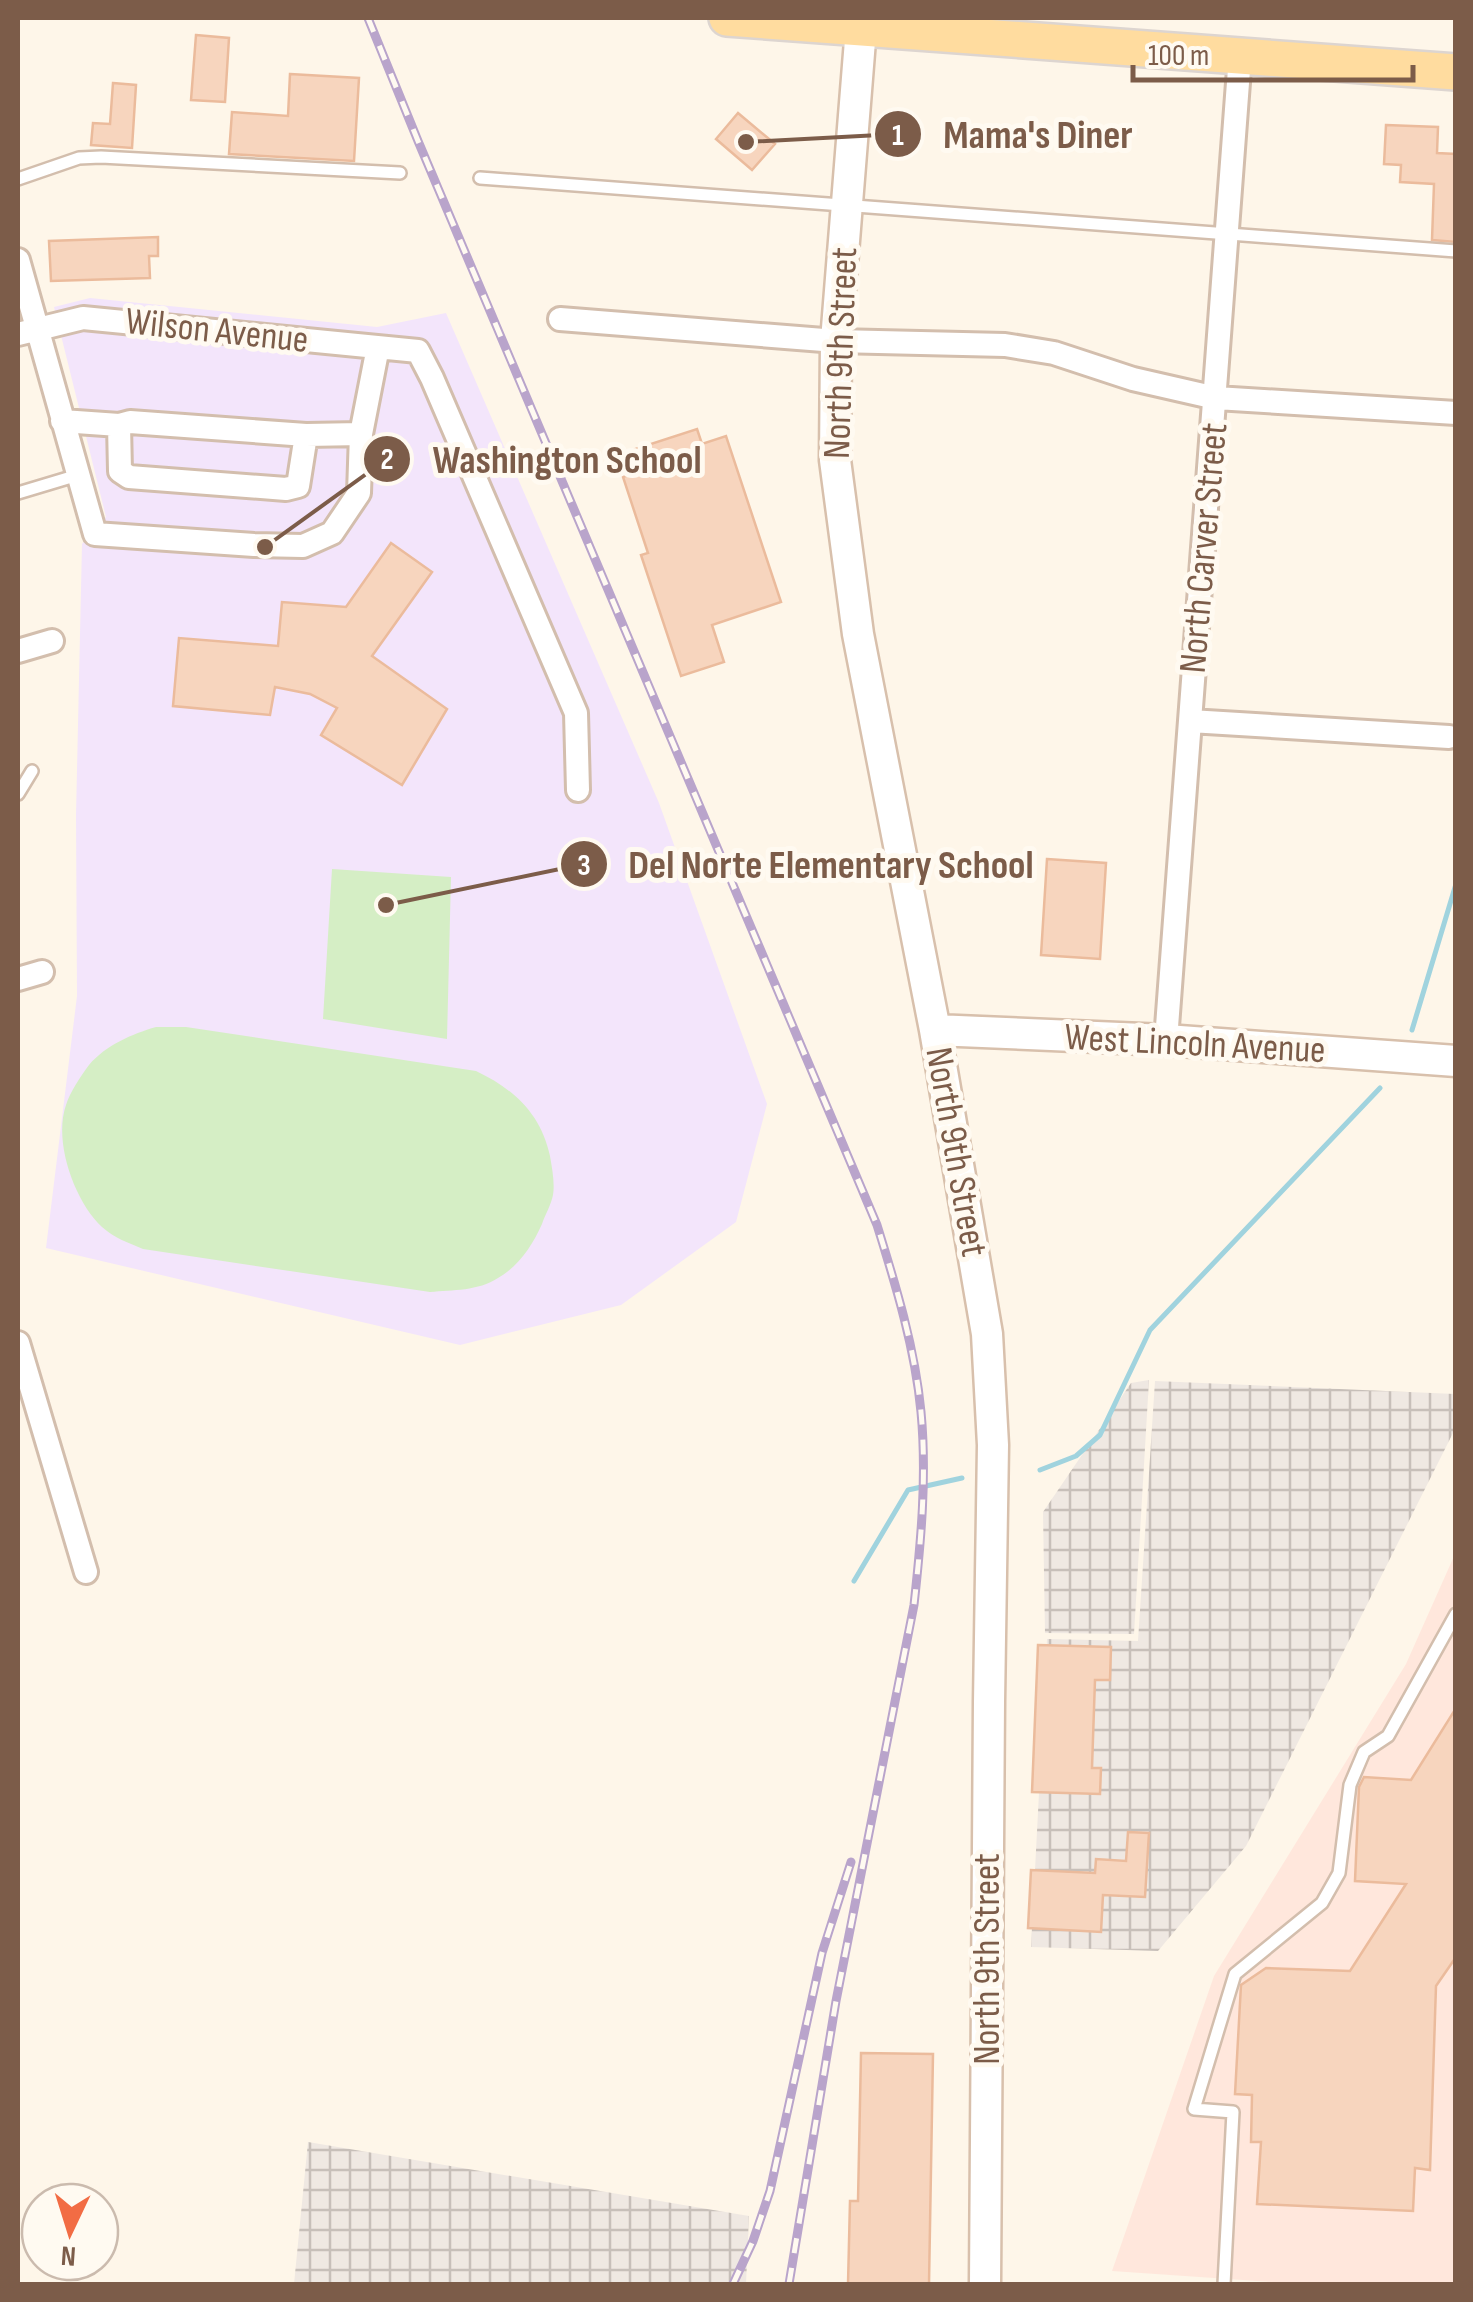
<svg xmlns="http://www.w3.org/2000/svg" width="1473" height="2302" viewBox="0 0 1473 2302" font-family="'Sofia Sans Condensed',sans-serif">
<defs>
<pattern id="industrial-grid" width="8" height="8" patternUnits="userSpaceOnUse" patternTransform="scale(2.5)"><rect width="8" height="8" fill="#efe8e2"/><path d="M0 4h8M4 0v8" fill="none" stroke="#c7bfb9"/></pattern>
</defs>
<rect width="100%" height="100%" fill="#fef6e9"/>
<path fill="#ffe7dc" d="M1455,1554v730h-153l-190,-13 102,-295 192,-312z"/>
<path fill="url(#industrial-grid)" d="M1149,1380l-15,254 -89,-1 -2,-121 88,-129z
M1155,1381l300,13v35l-209,417 -88,105 -127,-4 16,-308 91,2z
M308,2142l441,74 -3,68h-452z"/>
<path fill="#f3e5fb" d="M90,298l287,29 69,-14 213,490 108,301 -31,118 -115,83 -161,40 -414,-97 31,-252 -1,-181 6,-271 24,-27 -52,-210z"/>
<path fill="#d5eec5" d="M332,869l119,8 -4,162 -124,-20z
M156,1027h30l290,44c38,18 65,43 74,85 2,12 5,27 3,39 -2,10 -8,20 -11,29 -10,22 -23,42 -44,54 -20,13 -45,12 -68,14l-287,-43c-14,-6 -29,-11 -41,-22 -27,-25 -49,-85 -36,-122 4,-13 15,-29 23,-40 17,-20 43,-31 67,-38z"/>
<g fill="none" stroke-linecap="round" stroke-linejoin="round">
<path stroke="#a0d3de" stroke-width="5" d="M1412,1030l44,-146
M1040,1470l36,-14 24,-21 50,-105 230,-242
M854,1581l54,-91 54,-12"/>
</g>
<path fill="#f7d5be" stroke="#ebbb9c" stroke-width="2.5" d="M196,35l33,3 -4,64 -34,-2z
M290,74l69,4 -5,83 -125,-7 3,-42 56,4z
M113,83l23,2 -4,63 -41,-3 2,-22 17,1z
M738,113l37,31 -23,26 -36,-31z
M1386,125l52,2 -1,26 19,1v88l-24,-2 2,-56 -34,-2 1,-17 -17,-1z
M158,237v19h-9l1,22 -99,3 -2,-40z
M697,429l5,15 24,-8 55,166 -69,23 12,37 -43,14 -40,-121 7,-2 -25,-76 10,-4 -7,-21z
M391,543l41,29 -60,84 75,53 -45,76 -81,-50 16,-27 -27,-14 -35,-7 -5,28 -97,-9 6,-68 99,8 4,-44 64,5z
M1047,859l59,4 -6,96 -59,-4z
M1038,1645l73,2 -1,33h-15l-3,88h9l-1,26 -68,-2z
M1456,1708v249l-20,29 -6,184 -15,-2 -2,43 -156,-7 4,-62h-10l1,-47 -17,-1 6,-109 25,-17 84,3 56,-87 -51,-3 4,-94 5,-10 47,3z
M1128,1832l21,1 -4,64 -42,-2 -2,37 -73,-4 3,-58 64,3 1,-14 30,2z
M861,2053l72,1 -4,230h-81l2,-83h8z"/>
<g fill="none" stroke-linecap="round" stroke-linejoin="round">
<defs>
<path id="lane" d="M480,178l976,73
M18,179l61,-21 22,-1 299,16
M18,493l60,-18
M18,794l14,-23
M1224,2284l9,-172 -39,-3 41,-135 87,-71 17,-30 11,-88 14,-33 24,-16 68,-122"/>
<path id="street" d="M18,260l77,274 159,11 49,1 29,-13 27,-40 2,-59 17,-87
M560,319l276,22 169,4 49,8 79,26 83,19 240,15
M18,334l65,-16 335,33 14,27 144,335 2,77
M62,421l57,4 11,-3 176,13 55,-1
M119,425l1,46 9,6 157,12 12,-3 8,-51
M18,651l34,-10
M1190,721l259,16
M18,979l24,-7
M1166,1040l74,-984
M18,1343l68,229"/>
<path id="secondary" d="M861,28l-25,313 -1,119 23,174 77,396 52,304 6,111 -4,257 -4,582
M935,1030l231,10 290,21"/>
<path id="primary" d="M727,18l729,54"/>
</defs>
<use href="#lane" stroke="#d3bead" stroke-width="16"/>
<use href="#street" stroke="#d3bead" stroke-width="28"/>
<use href="#secondary" stroke="#d8c0ac" stroke-width="35"/>
<use href="#primary" stroke="#ddd5d0" stroke-width="40"/>
<use href="#lane" stroke="#fff" stroke-width="11"/>
<use href="#street" stroke="#fff" stroke-width="22"/>
<use href="#secondary" stroke="#fff" stroke-width="30"/>
<use href="#primary" stroke="#ffdc9f" stroke-width="35"/>
<defs>
<path id="rail" d="M368,18l50,123 459,1084c19,61 38,123 44,187 6,64 0,129 -7,193l-78,396 -47,283
M733,2284l20,-43 17,-50 52,-238 29,-91"/>
</defs>
<use href="#rail" stroke="#b9a4cb" stroke-width="9"/>
<use href="#rail" stroke="#fffaf1" stroke-width="5" stroke-dasharray="15" stroke-linecap="butt"/>
</g>
<g text-anchor="middle" dominant-baseline="central" stroke-width="10" stroke-linejoin="round" paint-order="stroke">
<g font-size="38" fill="#7c5c49" stroke="#fffaf1">
<text transform="translate(217 331) rotate(6)">Wilson Avenue</text>
<text transform="translate(841 353) rotate(-88)">North 9th Street</text>
<text transform="translate(1204 548) rotate(-85)">North Carver Street</text>
<text transform="translate(1195 1044) rotate(3)">West Lincoln Avenue</text>
<text transform="translate(956 1152) rotate(80)">North 9th Street</text>
<text transform="translate(987 1959) rotate(-90)">North 9th Street</text>
</g>
</g>
<path fill="none" stroke="#7c5c49" stroke-width="4" d="M746 142L898 134M265 547L387 459M386 905L584 864"/>
<g fill="#7c5c49" stroke="#fffaf1" stroke-width="4">
<circle cx="746" cy="142" r="10"/>
<circle cx="265" cy="547" r="10"/>
<circle cx="386" cy="905" r="10"/>
<circle cx="898" cy="134" r="25"/>
<circle cx="387" cy="459" r="25"/>
<circle cx="584" cy="864" r="25"/>
</g>
<g font-size="30" text-anchor="middle" font-weight="bold" fill="#fff">
<text x="898" y="145">1</text>
<text x="387" y="469">2</text>
<text x="584" y="875">3</text>
</g>
<g font-size="40" text-anchor="middle" font-weight="bold" fill="#7c5c49" stroke="#fffaf1" stroke-width="10" stroke-linejoin="round" paint-order="stroke">
<text x="1038" y="148">Mama's Diner</text>
<text x="567" y="473">Washington School</text>
<text x="831" y="878">Del Norte Elementary School</text>
</g>
<rect width="1473" height="2302" fill="none" stroke="#7c5c49" stroke-width="40"/>
<g transform="translate(70 2232) rotate(184)"><circle r="48" fill="#fffaf1" stroke="#cbbbae" stroke-width="2.5"/>
<path d="M0-8L18 38L0 25L-18 38Z" fill="#f26c44"/>
<text y="-15" font-size="28" font-weight="bold" text-anchor="middle" fill="#7c5c49">N</text>
</g>
<path d="M1133 65v15h280v-15" fill="none" stroke="#7c5c49" stroke-width="5"/>
<text x="1148" y="65" font-size="30" fill="#7c5c49" stroke="#fffaf1" stroke-width="8" paint-order="stroke">100 m</text>
</svg>
